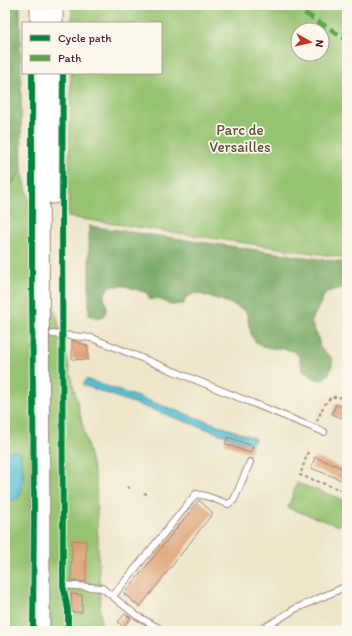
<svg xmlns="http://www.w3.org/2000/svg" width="352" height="636" viewBox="0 0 352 636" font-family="Itim,sans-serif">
<rect width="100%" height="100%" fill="#fbf7ec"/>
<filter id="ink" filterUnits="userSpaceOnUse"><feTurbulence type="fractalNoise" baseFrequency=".025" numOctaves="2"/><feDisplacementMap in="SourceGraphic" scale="8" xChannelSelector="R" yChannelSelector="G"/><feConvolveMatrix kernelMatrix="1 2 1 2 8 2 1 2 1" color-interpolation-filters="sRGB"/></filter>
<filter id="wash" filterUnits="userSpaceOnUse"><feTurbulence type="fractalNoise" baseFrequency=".012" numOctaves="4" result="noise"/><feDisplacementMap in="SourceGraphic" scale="16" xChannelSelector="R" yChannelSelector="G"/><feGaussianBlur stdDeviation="0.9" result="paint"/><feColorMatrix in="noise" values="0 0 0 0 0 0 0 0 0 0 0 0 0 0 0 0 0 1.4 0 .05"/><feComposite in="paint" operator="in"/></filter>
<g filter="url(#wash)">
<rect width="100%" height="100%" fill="#eee6ca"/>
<path fill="#96c371" stroke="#70714e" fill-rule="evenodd" d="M72,5h275v253l-279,-41 3,-144h90v-50h-89zM298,30h24v24h-24z
M22,170l74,311 5,150h-96v-437z
M297,483l50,18 -8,25 -51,-18z"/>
<path fill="#78a963" stroke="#616447" d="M5,5h15l2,165 -17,24z
M89,226l258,37v26l-5,-1 -16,4 -15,30 3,7 4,7 2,12 12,10c1,10 -2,15 -9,22l-7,-1 -14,-9c-1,-33 -31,-13 -47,-29 -6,-7 -6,-21 -9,-29 -16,-11 -33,-14 -51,-19l-10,5 -1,6 -13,1 -14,-7 -7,2 -3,-7 -22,-7h-16l-5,10 3,12 -3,8 -6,2 -9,-3z"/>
<path fill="#57c0d3" stroke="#50707f" d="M86,379l166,58 3,2v1l-3,1 -1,4 -168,-60z
M5,451h12l3,2c0,5 1,8 2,13 3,10 0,23 -4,33l-11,2 -2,1z"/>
<g id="blocks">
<path fill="#db9c6d" d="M72,340l16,6v14l-16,-1z
M336,404l11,4v12l-15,-6z
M228,437l25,9 -3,7 -25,-9z
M315,457l32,13v12l-36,-14z
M199,500l14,13 -73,94 -16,-13z
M72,540l14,1v41l-15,-1z
M71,594l11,1v17h-10z
M125,614l6,4 -8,9 -5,-5z"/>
</g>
</g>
<g filter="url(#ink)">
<use href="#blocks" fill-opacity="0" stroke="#9c827a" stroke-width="1"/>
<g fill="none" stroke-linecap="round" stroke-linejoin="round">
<defs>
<path id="lane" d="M53,334l39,4 232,94
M63,585l39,3 35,28 27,15
M113,596l83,-102 10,2 22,8 6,-4 16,-38
M259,631l36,-22 52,-23"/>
<path id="primary" d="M40,23v-18
M53,23v-18
M39,73l1,558
M53,194v-121"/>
</defs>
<use href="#lane" stroke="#9c827a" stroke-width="8"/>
<use href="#primary" stroke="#9c827a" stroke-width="21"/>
<path stroke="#9c827a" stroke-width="2" stroke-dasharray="3 3" stroke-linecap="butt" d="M317,421l7,-16 7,-8h8l8,3
M308,452l-8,23 47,17
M127,487l5,2
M144,493l5,2"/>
<use href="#lane" stroke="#fff" stroke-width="6"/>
<use href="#primary" stroke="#fff" stroke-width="19"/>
<path stroke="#57aa44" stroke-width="5" stroke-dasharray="10 5" stroke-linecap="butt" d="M292,5l55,35"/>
<defs>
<path id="cycleway" d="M32,73v215l2,220 -1,123
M63,73l-1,135 1,377 5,25v21"/>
</defs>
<use href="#cycleway" stroke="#fbf7ec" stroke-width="8"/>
<use href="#cycleway" stroke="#00873e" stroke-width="6"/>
</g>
</g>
<g text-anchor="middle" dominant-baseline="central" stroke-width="3.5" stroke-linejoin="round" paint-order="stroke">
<g font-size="15" fill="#615040" stroke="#fbf7ec">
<text x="240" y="130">Parc de<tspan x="240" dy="17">Versailles</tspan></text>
</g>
</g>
<rect width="352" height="636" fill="none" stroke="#fbf7ec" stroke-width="20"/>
<rect x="22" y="22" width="140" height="52" fill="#fbf7ec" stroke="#b4a19f"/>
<rect x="30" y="35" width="20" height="6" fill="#00873e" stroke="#b4a19f"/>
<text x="58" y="42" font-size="12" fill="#4a1f2b">Cycle path</text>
<rect x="30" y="55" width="20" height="6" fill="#57aa44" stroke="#b4a19f"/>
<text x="58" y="62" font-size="12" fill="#4a1f2b">Path</text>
<g transform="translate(310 42) rotate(98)"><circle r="19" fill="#fbf7ec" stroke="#b4a19f"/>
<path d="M0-3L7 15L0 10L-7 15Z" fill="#c8321e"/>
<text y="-6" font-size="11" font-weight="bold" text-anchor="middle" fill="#4a1f2b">N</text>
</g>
</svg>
